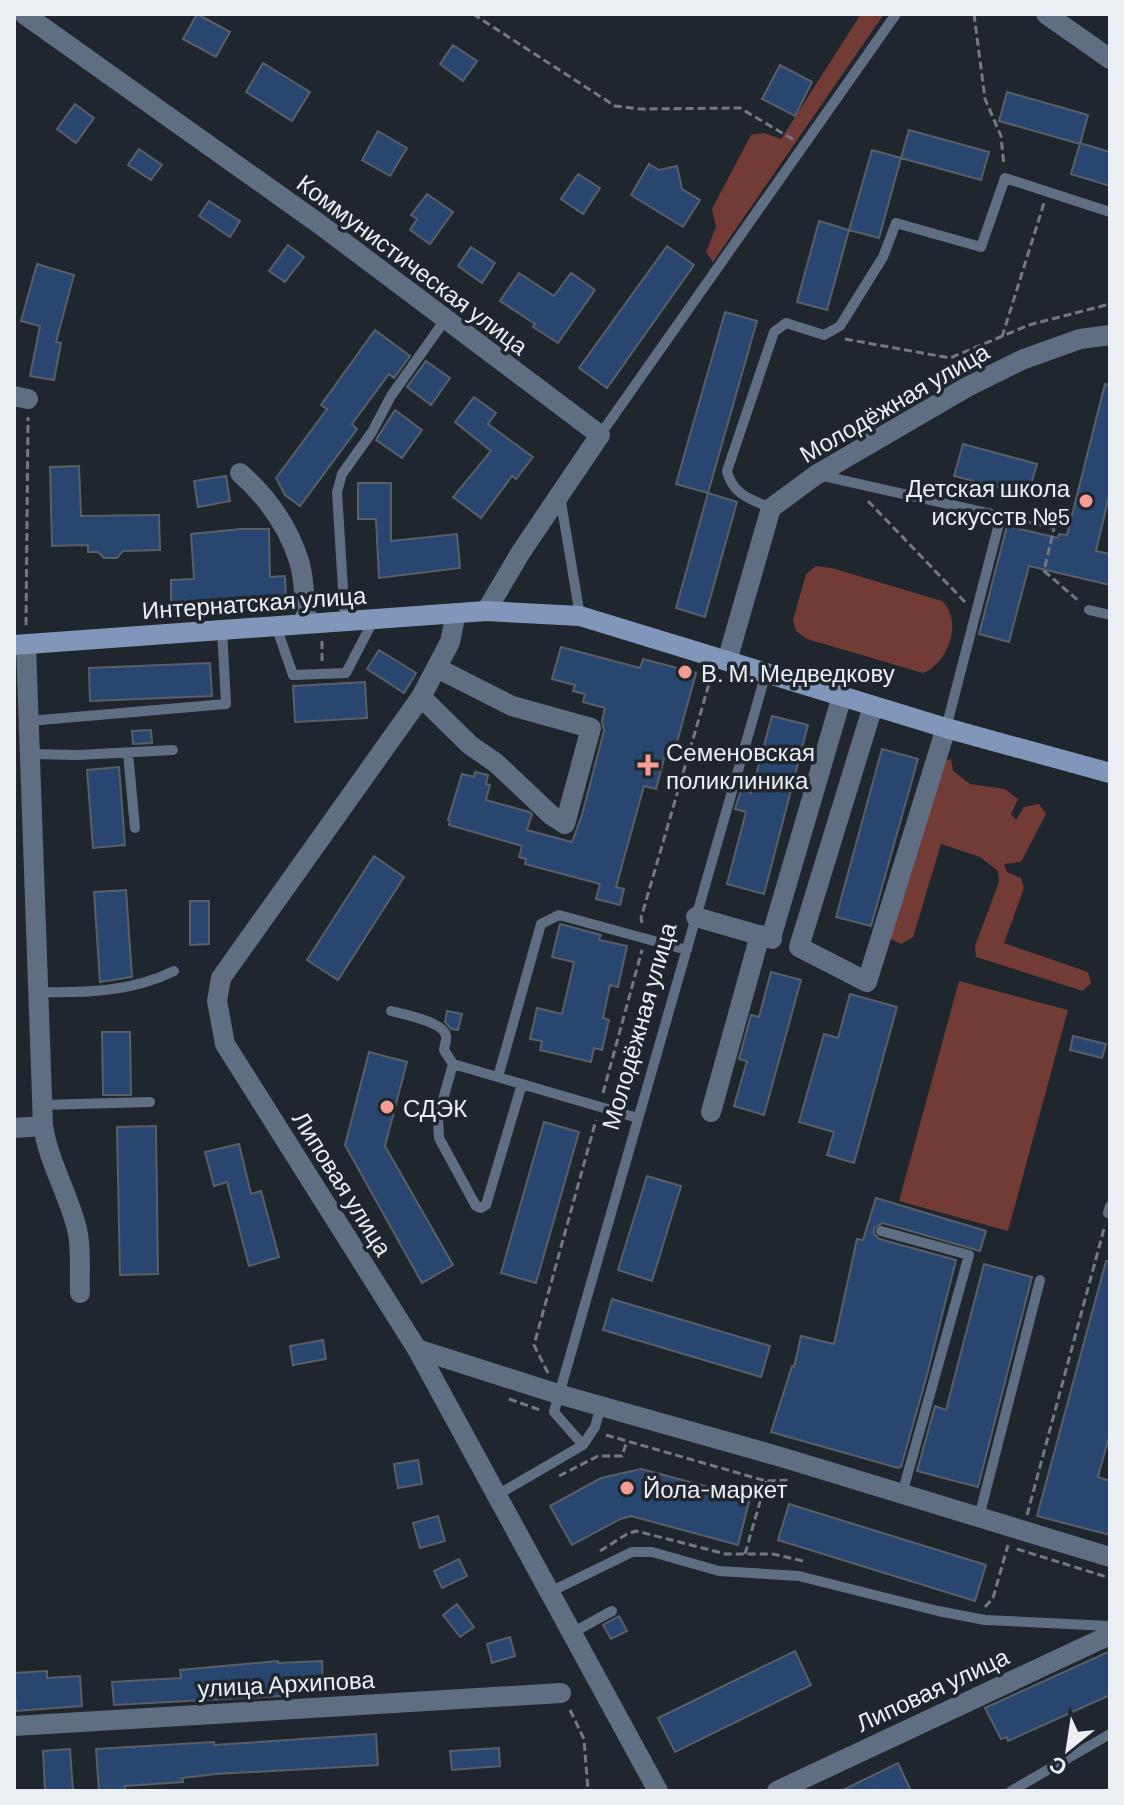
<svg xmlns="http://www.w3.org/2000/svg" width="1124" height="1805" viewBox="0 0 1124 1805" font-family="Barlow,sans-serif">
<rect width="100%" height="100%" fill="#20262d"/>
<path fill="#733b36" d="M861,14h23l-171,248 -7,-10 10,-25 -4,-18 39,-74 13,-2 17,6z
M816,566l16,2 110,33c21,19 7,62 -19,72l-116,-34 -11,-8 -3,-11 13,-46z
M951,759l2,12 17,13 35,5 13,10 -7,15 5,6 8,-13 15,-3 7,10 -25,48 -17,2 3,8 14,6 3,10 -20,55 84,29 3,11 -8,8 -107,-34 -1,-11 24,-64 -1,-11 -18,-14 -39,-13 -28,93 -12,7 -12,-6 55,-177z
M959,981l109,29 -60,221 -109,-30z"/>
<path fill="#294671" stroke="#595f68" stroke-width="2" d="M197,14l33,18 -14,25 -33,-18z
M453,45l24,16 -14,20 -23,-17z
M263,63l47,29 -18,29 -46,-29z
M780,65l32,17 -17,34 -33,-17z
M1007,92l81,23 -8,29 -81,-23z
M75,104l19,14 -18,25 -19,-14z
M909,130l80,22 -8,28 -80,-22z
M378,131l29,17 -17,28 -28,-16z
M1080,143l30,9v34l-39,-12z
M139,149l23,16 -11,15 -23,-15z
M872,150l29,8 -22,80 -30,-8z
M649,164l10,6 18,-4 5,23 18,11 -17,27 -52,-32z
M578,174l22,14 -17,26 -22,-15z
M427,194l26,18 -23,32 -20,-14 7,-11 -6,-4z
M209,201l31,20 -10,16 -31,-21z
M819,221l30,9 -22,80 -30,-8z
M288,245l16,12 -19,25 -16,-11z
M667,246l27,19 -87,123 -28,-20z
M471,247l24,16 -13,20 -24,-17z
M37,264l37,11 -18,67 5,1 -7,37 -24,-4 10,-50 -19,-5z
M519,273l35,23 17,-23 24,17 -37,53 -25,-16 2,-3 -35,-23z
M725,312l32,9 -49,172 -32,-9z
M375,330l35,26 -16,22 -5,-4 -37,50 5,5 -57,77 -15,-11 -9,-17 51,-69 -6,-4z
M426,361l24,17 -19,27 -24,-18z
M1105,384l5,1v107l-14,59 14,3v31l-81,-19 -20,76 -30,-8 28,-108 51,12 1,-4 8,1z
M474,397l22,16 -8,11 45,33 -17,22 -4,-3 -31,42 -28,-21 38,-46 -36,-29z
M395,410l27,20 -20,28 -26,-18z
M963,444l74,20 -9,31 -74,-19z
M79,466l2,50 78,-1 1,35 -37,1 -6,7h-13l-6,-6h-10v-7l-36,1 -2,-79z
M226,476l4,25 -32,6 -4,-26z
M358,483h33v58l66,-7 3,34 -81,10 -3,-59h-18z
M708,493l29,9 -32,115 -29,-9z
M241,529h28l1,48 15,-1 1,22 -115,4v-22l23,-1 -3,-45z
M561,647l79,21 3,-9 53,14 -20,73 -8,-2 -12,45 -12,-3 -28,101 8,2 -4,16 -24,-6 4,-15 -75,-20 1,-5 -7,-2 3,-11 -73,-21 1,-4 -2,-1 14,-46 12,3 1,-5 13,3 -2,9 4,1 -4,15 43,12 3,2 -5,16 45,12 10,-27 22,-84 -2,-10 3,-13 -22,-6 2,-8 -12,-3 2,-6 -23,-6z
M379,650l37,23 -12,20 -37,-24z
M210,663l2,33 -122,5 -1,-33z
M365,682l2,36 -72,4 -2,-36z
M772,716l36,9 -44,169 -37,-10 19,-72 -11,-3 6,-19 10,3z
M151,730l1,13 -19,1 -1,-13z
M882,749l36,10 -47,167 -35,-9z
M119,767l6,78 -32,3 -6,-78z
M374,856l30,21 -66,103 -31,-20z
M126,890l6,87 -32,5 -6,-90z
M190,901h19v43l-19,1z
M560,924l41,11 -2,5 28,6 -9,41 -8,-2 -7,33 6,2 -7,30 -8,-2 -3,14 -51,-12 2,-9 -12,-2 7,-31 25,6 12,-52 -22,-5z
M771,972l30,8 -37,135 -30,-9 13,-45 -8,-2 12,-44 8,2z
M850,994l47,13 -43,156 -27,-8 7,-23 -35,-10 25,-88 14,4z
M447,1011l15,3 -4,16 -7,-1 -6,-7z
M102,1032h28l1,63h-28z
M1073,1036l33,8 -4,14 -32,-8z
M369,1052l38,10 -22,84 68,119 -31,18 -77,-138z
M544,1122l35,10 -43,151 -35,-10z
M156,1126l2,148 -38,1 -3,-148z
M239,1144l12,50 10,-3 18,66 -30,9 -22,-84 -13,4 -9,-34z
M647,1176l34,10 -29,95 -34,-11z
M876,1198l110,33 -6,20 -97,-28 -9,5v6l5,5 77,21 -29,115 -26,92 -3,1 -127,-36 21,-66 2,1 7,-31 33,8 23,-105 6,1z
M1106,1261h4v172l-12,44 12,4v54l-73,-19z
M984,1264l48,13 -54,210 -61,-16 18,-65 11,4z
M612,1299l158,47 -9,31 -158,-47z
M323,1340l3,19 -33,6 -3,-19z
M418,1460l4,24 -24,4 -4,-24z
M641,1469l109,29 -12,47 -107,-29 -11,3 -48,26 -22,-39 51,-28z
M789,1504l197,61 -11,36 -197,-61z
M438,1516l7,25 -25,7 -7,-25z
M459,1559l8,17 -25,12 -8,-17z
M457,1604l17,23 -14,10 -17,-22z
M619,1616l8,15 -16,8 -8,-14z
M510,1637l5,19 -23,7 -5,-19z
M795,1651l16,34 -136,67 -17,-34z
M1110,1651v44l-102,46 -1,-4 -6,2 -16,-31z
M278,1661v2l44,-2 1,25 -43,2v8l-166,9 -2,-23 69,-4 -1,-8z
M47,1671v7l33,-2 2,30 -66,5 -2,-38z
M376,1734l2,31 -162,9 -34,4 1,4 -58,4v5h-26l-3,-42 118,-7v3z
M499,1748l1,18 -48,4 -2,-19z
M70,1749l3,42h-28l-2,-40z
M898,1763l13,28h-70z"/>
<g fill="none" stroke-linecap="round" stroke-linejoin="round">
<path stroke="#74797f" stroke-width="3" stroke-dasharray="8 4" stroke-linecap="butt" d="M473,14l142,92 24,3 101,-1 54,32
M974,14l11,85 16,37 3,30
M1002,337l42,-134
M845,339l105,19 79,-33 81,-21
M868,501l97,101
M1015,519l39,9 -10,43 36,31
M26,625l2,-208
M322,641v21
M642,923l-1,-5 70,-241
M603,1093l39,-143
M548,1373l-14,-28 62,-225
M509,1399l31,11
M606,1435l160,46 22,-1
M559,1476l39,-20h24l5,-15
M1027,1515l78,-290
M1017,1549l93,29
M600,1551l27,-17 9,-3 90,23h47l30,7
M745,1554l21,-73
M985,1607l8,-9 15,-53
M570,1710l14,29 4,52"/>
<path stroke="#606e83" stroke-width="10" d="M600,435l296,-421
M819,475l182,41 -55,212
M560,496l20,120
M771,508c-21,-9 -38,-13 -44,-37l47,-139 12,-9 38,12 16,-9 43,-69 13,-34 85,24 24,-69 105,34
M1089,610l21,5
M345,621l-8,-129 5,-18 30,-42 19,-36 54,-76
M276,626l17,49 53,-2 27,-52
M29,721l197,-17 -4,-75
M128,753l7,75
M30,754l48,1 95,-5
M38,992c46,1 94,0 136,-21
M391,1011c12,3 53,11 55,25 1,5 -2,10 -2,14l9,14 185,54
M453,1064l-15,53 1,21 37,68 5,2 5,-3 36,-121
M498,1077l43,-153 18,-9 128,35
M42,1105l108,-3
M1110,1206l-2,7 2,1
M881,1231l88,24 -67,239
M583,1445l-29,-33 212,-739
M497,1495l86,-50 12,-18 6,-21
M979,1517l61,-237
M550,1592l82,-40h20l67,19 80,5 139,35 47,9 125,6
M572,1633l40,-22
M1011,1791l99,-57"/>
<path stroke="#606e83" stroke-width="20" d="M24,14l294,209 282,212 -79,117 -35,59
M1046,14l64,45
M14,396l14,3
M240,473c27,24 48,53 59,88 6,19 5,42 8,62
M456,613l-6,29 -29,55 -200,281 -4,23 8,43 192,305 241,442
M26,645l17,481c6,37 25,67 34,103 5,20 2,43 3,64
M727,661l44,-153 45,-33 151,-88 57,-28 56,-20 30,-4
M421,697l49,48 26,18 55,52 14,9 26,-96 -79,-22 -75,-38
M873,706l-74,241 68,35 79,-254
M696,917l76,22
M771,938l71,-242
M711,1112l49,-177
M14,1128l29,-2
M417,1349l141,45 223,63 329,100
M14,1726l547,-33
M777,1791l333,-156"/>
<path stroke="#8197b9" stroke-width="20" d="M14,645l472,-34 94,5 366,112 164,45"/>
</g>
<g fill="#f59c93" stroke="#20262d" stroke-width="3">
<circle cx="1086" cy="501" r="8"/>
<circle cx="685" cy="672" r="8"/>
<path d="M644 753h8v8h8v8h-8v8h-8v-8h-8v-8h8z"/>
<circle cx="387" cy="1107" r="8"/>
<circle cx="627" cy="1488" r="8"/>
</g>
<g text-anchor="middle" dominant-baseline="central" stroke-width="7" stroke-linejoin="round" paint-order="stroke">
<g font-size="24" fill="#ebeff4" stroke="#20262d">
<text transform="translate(413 264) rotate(37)">Коммунистическая улица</text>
<text transform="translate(894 402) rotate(-30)">Молодёжная улица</text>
<text transform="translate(254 602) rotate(-4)">Интернатская улица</text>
<text transform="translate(638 1026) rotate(-74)">Молодёжная улица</text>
<text transform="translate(343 1183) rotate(58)">Липовая улица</text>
<text transform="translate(286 1683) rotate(-3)">улица Архипова</text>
<text transform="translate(932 1689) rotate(-25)">Липовая улица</text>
</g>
<g font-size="24" fill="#ebeff4" stroke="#20262d" text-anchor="start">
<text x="1070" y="487" text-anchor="end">Детская школа<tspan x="1070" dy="28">искусств №5</tspan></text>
<text x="701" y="672">В. М. Медведкову</text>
<text x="666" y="751">Семеновская<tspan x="666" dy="28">поликлиника</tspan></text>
<text x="403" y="1107">СДЭК</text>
<text x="643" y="1488">Йола-маркет</text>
</g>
</g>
<rect width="1124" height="1805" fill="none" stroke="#ebeff4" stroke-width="32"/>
<g transform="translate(1068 1749) rotate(210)" stroke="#20262d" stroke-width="6" paint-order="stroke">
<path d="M0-6L14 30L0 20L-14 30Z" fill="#ebeff4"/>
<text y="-12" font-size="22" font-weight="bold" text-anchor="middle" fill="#ebeff4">С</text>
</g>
</svg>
